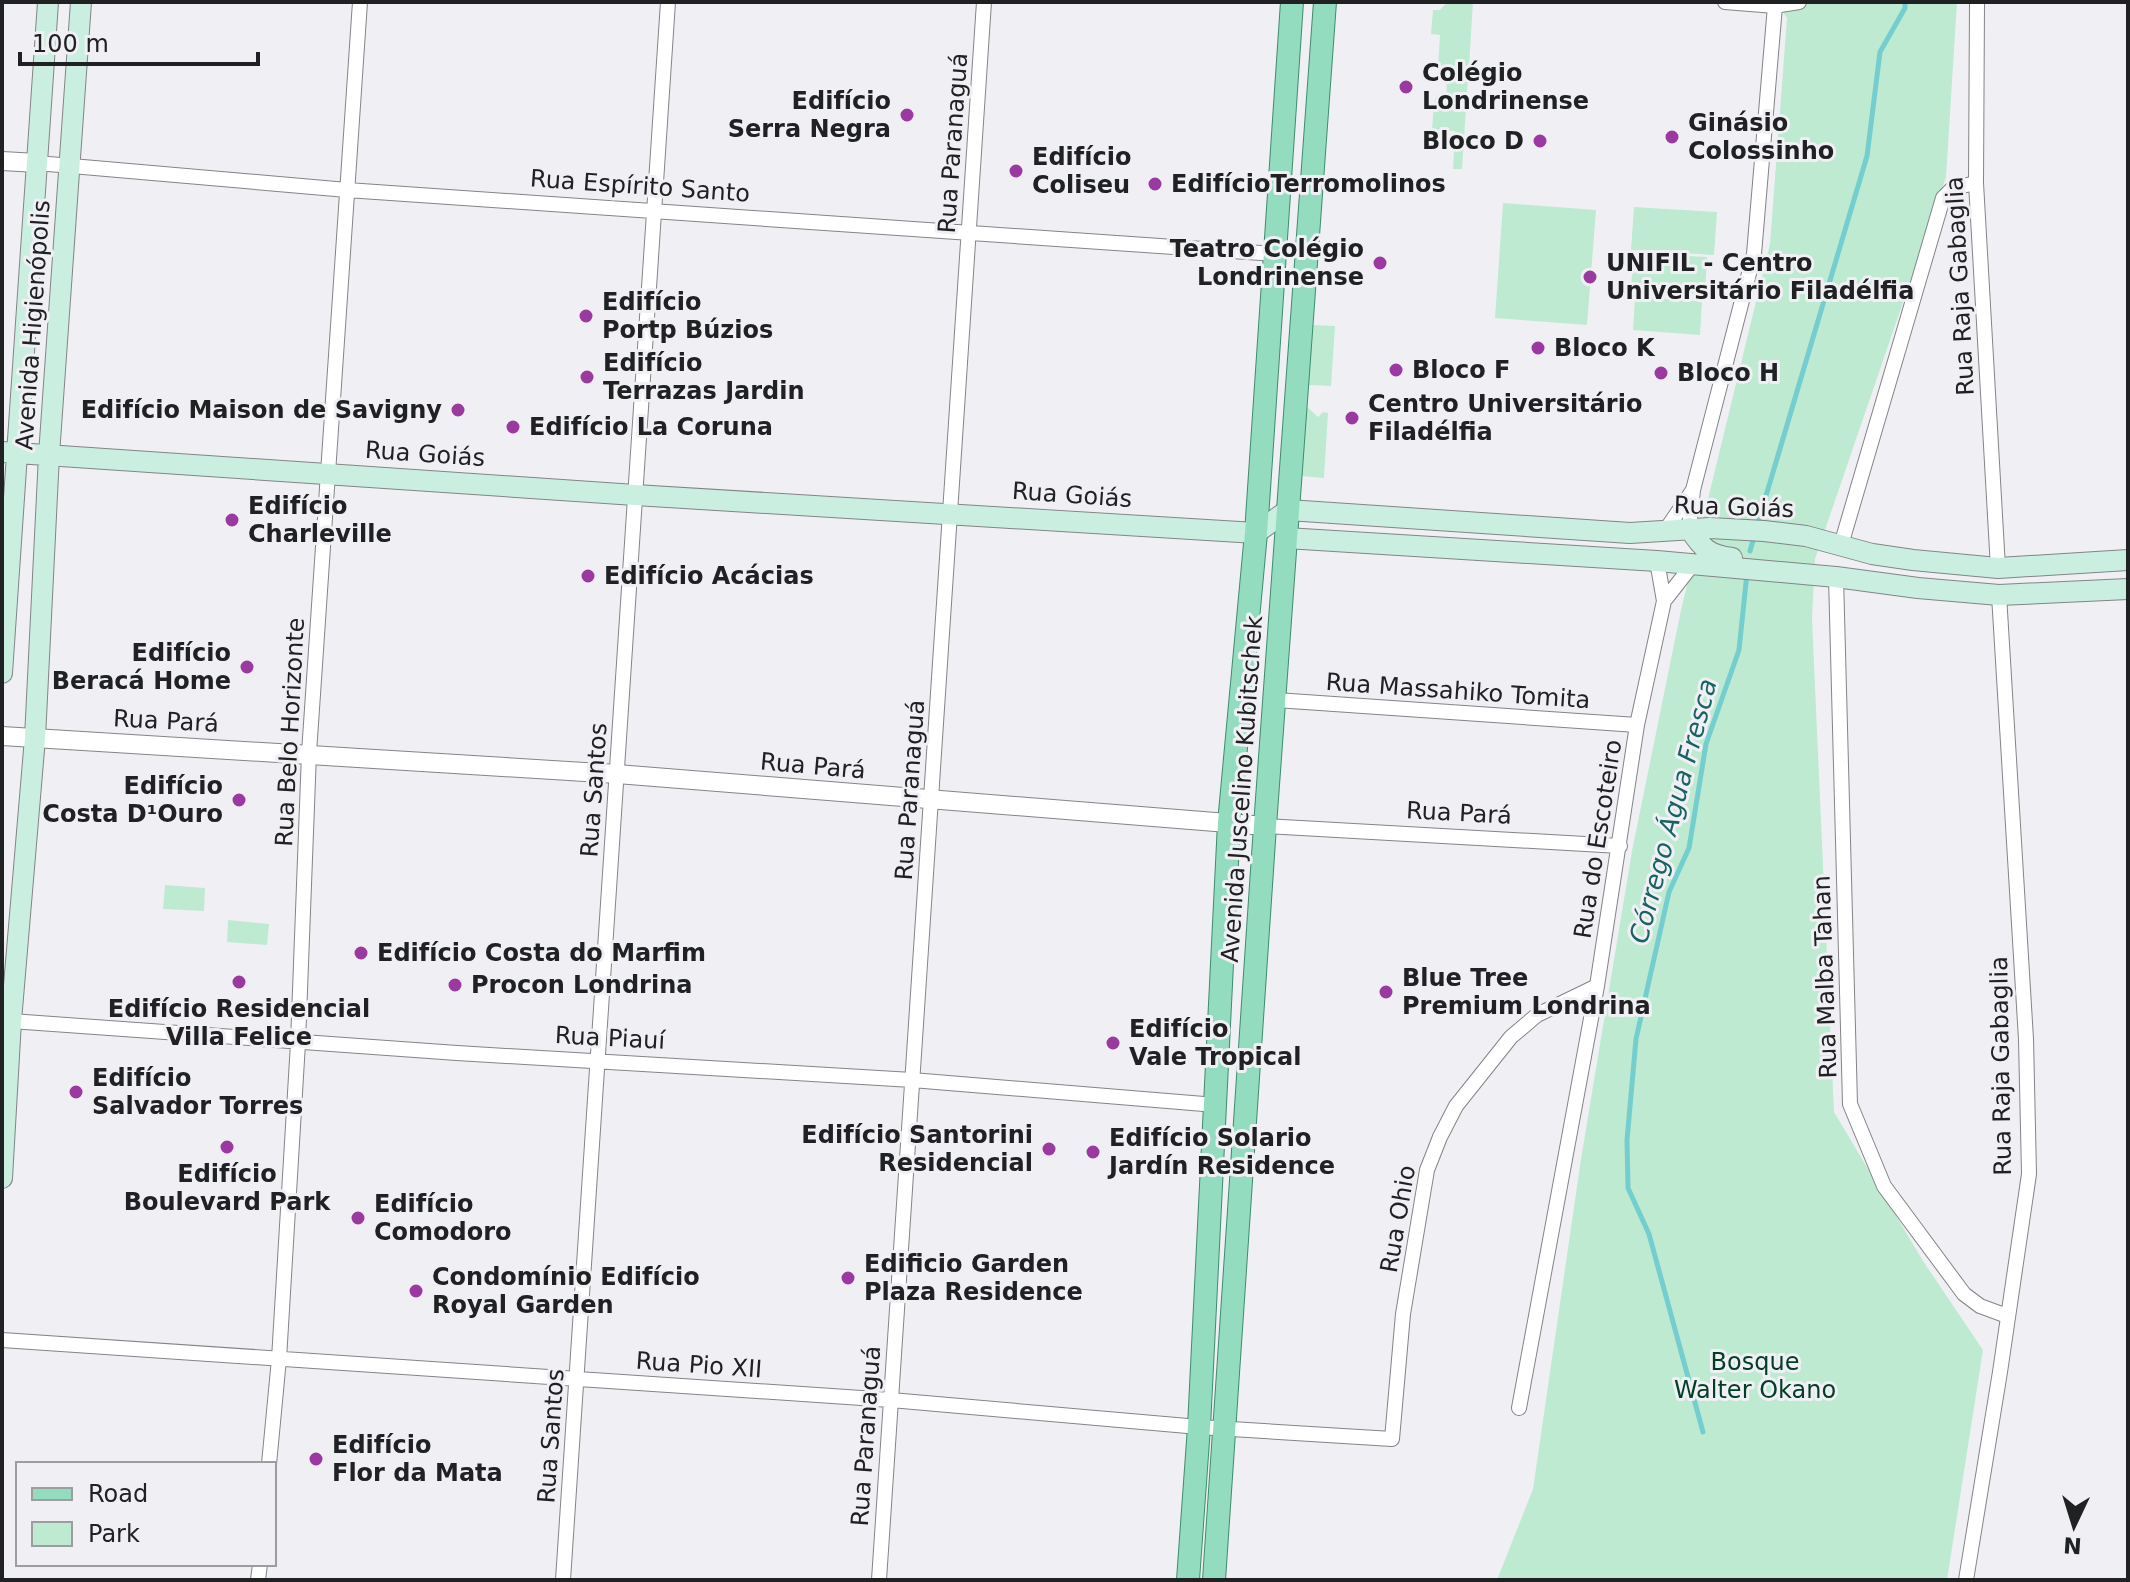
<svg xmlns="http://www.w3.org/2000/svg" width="2130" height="1582" viewBox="0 0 2130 1582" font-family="'DejaVu Sans',sans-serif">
<rect width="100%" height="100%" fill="#f0f0f4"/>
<path fill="#beead2" d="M1447,2h26l-4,64 -10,3 -21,-2 2,-32 -9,-1 2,-24h7z
M1776,2h181l-11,175 -131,382 -3,60 22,493 89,149 60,89 -36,230h-450l36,-91 48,-330 51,-308 49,-241 89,-366 17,-226z
M1446,74l22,3 -6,92h-9l2,-38 -23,-1 2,-27 3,-8h10z
M1503,203l93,7 -9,115 -92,-7z
M1634,207l83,5 -3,43 -83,-5z
M1633,253l74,4 -2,38 -74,-5z
M1635,297l67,4 -2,34 -67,-5z
M1312,325l23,1 -4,60 -23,-1z
M1306,406l12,11 5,-5 5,1 -4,65 -23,-2z
M165,885l40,3 -1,23 -41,-2z
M228,920l41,4 -2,21 -40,-3z"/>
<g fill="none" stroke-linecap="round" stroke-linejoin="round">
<path stroke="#75cece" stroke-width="5" d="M1757,526l110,-370 13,-104 25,-44v-6
M1750,551l4,-14
M1703,1432l-54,-198 -21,-46 -1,-48 9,-101 33,-147 20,-44 17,-104 33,-94 8,-77"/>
<defs>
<path id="minor" d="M1725,2l50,4 24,-4
M1977,2l-1,181 22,385
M37,163l310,27 928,64
M1689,528l4,-38
M1665,531l28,-41 61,-236 21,-248
M1841,545l102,-347 10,-10 23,-5
M1836,577l14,527 34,82 80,108 16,12 27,10
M1664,601l29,-37
M1276,700l361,25
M1265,826l355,20
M11,1021l446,32 455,27 304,25
M2,1340l889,60 308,27 193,12 11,-125 24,-144 13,-33 16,-31 55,-69 26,-22 60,-29
M1519,1408l78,-422 40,-261 27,-124 -7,-40
M269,1464l10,-105 19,-316 11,-290 51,-751
M258,1580l2,-16
M563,1580l105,-1578
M879,1580l105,-1578
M1966,1580l34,-208 29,-198 -3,-135 -27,-444"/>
<path id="tertiary" d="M2,161l35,2
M2,736l615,38 648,52"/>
<path id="secondary" d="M2,452l633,43 621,38 32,-23 342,23 80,-5 54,3 42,5 66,18 41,6 85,8 130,-8
M1689,528c13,20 19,27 43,30
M1286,538l371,23 179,16 82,11 81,7 129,-6
M2,673l46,-671
M2,1178l9,-157 24,-283 14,-283 32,-453"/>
<path id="primary" d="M1188,1580l11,-153 30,-604 27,-290 36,-531
M1214,1580l51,-754 60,-824"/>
</defs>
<use href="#minor" stroke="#838487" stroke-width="16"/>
<use href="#tertiary" stroke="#838487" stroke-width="20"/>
<use href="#secondary" stroke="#838487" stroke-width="22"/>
<use href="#primary" stroke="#3d8c6d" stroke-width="24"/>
<use href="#minor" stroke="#fff" stroke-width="14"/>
<use href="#tertiary" stroke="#fff" stroke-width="18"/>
<use href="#secondary" stroke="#caeedf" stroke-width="20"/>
<use href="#primary" stroke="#94dcbf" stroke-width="22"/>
</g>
<g fill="#9a3aa1" stroke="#f0f0f4" stroke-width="3">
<circle cx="1406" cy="87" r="8"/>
<circle cx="907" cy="115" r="8"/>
<circle cx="1672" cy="137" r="8"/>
<circle cx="1540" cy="141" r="8"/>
<circle cx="1016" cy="171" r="8"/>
<circle cx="1155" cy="184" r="8"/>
<circle cx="1380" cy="263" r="8"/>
<circle cx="1590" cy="277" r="8"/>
<circle cx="586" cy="316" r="8"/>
<circle cx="1538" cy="348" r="8"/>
<circle cx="1396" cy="370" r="8"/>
<circle cx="1661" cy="373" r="8"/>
<circle cx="587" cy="377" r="8"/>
<circle cx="458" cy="410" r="8"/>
<circle cx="1352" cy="418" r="8"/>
<circle cx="513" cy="427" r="8"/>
<circle cx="232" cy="520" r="8"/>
<circle cx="588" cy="576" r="8"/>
<circle cx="247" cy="667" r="8"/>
<circle cx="239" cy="800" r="8"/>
<circle cx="361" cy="953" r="8"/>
<circle cx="239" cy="982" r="8"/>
<circle cx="455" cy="985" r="8"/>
<circle cx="1386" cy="992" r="8"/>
<circle cx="1113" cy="1043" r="8"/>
<circle cx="76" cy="1092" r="8"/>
<circle cx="227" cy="1147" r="8"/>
<circle cx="1049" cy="1149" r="8"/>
<circle cx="1093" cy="1152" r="8"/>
<circle cx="358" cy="1218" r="8"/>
<circle cx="848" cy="1278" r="8"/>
<circle cx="416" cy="1291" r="8"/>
<circle cx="316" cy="1459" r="8"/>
</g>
<g text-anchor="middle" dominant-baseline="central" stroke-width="6" stroke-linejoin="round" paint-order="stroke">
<g font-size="24" font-weight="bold" fill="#202122" stroke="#f0f0f4" text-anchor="start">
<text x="1422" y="73">Colégio<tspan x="1422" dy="28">Londrinense</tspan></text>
<text x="891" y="101" text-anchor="end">Edifício<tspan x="891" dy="28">Serra Negra</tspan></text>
<text x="1688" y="123">Ginásio<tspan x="1688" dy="28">Colossinho</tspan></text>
<text x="1524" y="141" text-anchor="end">Bloco D</text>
<text x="1032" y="157">Edifício<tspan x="1032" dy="28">Coliseu</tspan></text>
<text x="1171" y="184">EdifícioTerromolinos</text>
<text x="1364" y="249" text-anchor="end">Teatro Colégio<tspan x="1364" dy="28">Londrinense</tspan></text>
<text x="1606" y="263">UNIFIL - Centro<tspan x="1606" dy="28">Universitário Filadélfia</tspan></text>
<text x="602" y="302">Edifício<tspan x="602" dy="28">Portp Búzios</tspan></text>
<text x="1554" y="348">Bloco K</text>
<text x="603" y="363">Edifício<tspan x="603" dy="28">Terrazas Jardin</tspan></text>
<text x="1412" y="370">Bloco F</text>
<text x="1677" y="373">Bloco H</text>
<text x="1368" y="404">Centro Universitário<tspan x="1368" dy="28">Filadélfia</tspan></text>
<text x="442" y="410" text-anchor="end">Edifício Maison de Savigny</text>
<text x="529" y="427">Edifício La Coruna</text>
<text x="248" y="506">Edifício<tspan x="248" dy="28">Charleville</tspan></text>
<text x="604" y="576">Edifício Acácias</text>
<text x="231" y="653" text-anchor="end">Edifício<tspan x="231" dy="28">Beracá Home</tspan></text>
<text x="223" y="786" text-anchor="end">Edifício<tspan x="223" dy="28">Costa D¹Ouro</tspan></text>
<text x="377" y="953">Edifício Costa do Marfim</text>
<text x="1402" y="978">Blue Tree<tspan x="1402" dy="28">Premium Londrina</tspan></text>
<text x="471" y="985">Procon Londrina</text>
<text x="239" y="1009" text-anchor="middle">Edifício Residencial<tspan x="239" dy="28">Villa Felice</tspan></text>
<text x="1129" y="1029">Edifício<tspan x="1129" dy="28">Vale Tropical</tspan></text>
<text x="92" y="1078">Edifício<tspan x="92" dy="28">Salvador Torres</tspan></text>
<text x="1033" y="1135" text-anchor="end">Edifício Santorini<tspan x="1033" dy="28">Residencial</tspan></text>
<text x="1109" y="1138">Edifício Solario<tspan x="1109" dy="28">Jardín Residence</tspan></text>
<text x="227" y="1174" text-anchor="middle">Edifício<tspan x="227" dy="28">Boulevard Park</tspan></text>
<text x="374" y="1204">Edifício<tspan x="374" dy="28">Comodoro</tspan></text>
<text x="864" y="1264">Edificio Garden<tspan x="864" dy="28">Plaza Residence</tspan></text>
<text x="432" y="1277">Condomínio Edifício<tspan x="432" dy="28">Royal Garden</tspan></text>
<text x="332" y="1445">Edifício<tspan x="332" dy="28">Flor da Mata</tspan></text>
</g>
<g font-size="24" fill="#202122" stroke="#f0f0f4">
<text transform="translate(953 143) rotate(-86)">Rua Paranaguá</text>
<text transform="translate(640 186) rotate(4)">Rua Espírito Santo</text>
<text transform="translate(1960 286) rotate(-93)">Rua Raja Gabaglia</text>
<text transform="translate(33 325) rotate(-86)">Avenida Higienópolis</text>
<text transform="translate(425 454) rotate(4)">Rua Goiás</text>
<text transform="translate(1072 495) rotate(4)">Rua Goiás</text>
<text transform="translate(1734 507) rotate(2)">Rua Goiás</text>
<text transform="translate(1458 691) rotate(4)">Rua Massahiko Tomita</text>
<text transform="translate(166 721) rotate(3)">Rua Pará</text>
<text transform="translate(290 732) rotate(-87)">Rua Belo Horizonte</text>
<text transform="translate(813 766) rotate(5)">Rua Pará</text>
<text transform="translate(1242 789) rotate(-86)">Avenida Juscelino Kubitschek</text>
<text transform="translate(594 790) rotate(-86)">Rua Santos</text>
<text transform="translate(910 790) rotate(-86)">Rua Paranaguá</text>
<text transform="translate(1459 813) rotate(3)">Rua Pará</text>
<text transform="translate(1598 839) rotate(-81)">Rua do Escoteiro</text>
<text transform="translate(1825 977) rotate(-92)">Rua Malba Tahan</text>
<text transform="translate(610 1038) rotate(3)">Rua Piauí</text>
<text transform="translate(2001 1066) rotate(-91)">Rua Raja Gabaglia</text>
<text transform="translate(1398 1219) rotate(-80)">Rua Ohio</text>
<text transform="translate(699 1365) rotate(4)">Rua Pio XII</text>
<text transform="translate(551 1436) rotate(-86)">Rua Santos</text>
<text transform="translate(866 1436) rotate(-86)">Rua Paranaguá</text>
</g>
<g font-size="24" fill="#023d27" stroke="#f0f0f4">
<text x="1755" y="1362">Bosque<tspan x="1755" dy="28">Walter Okano</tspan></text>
</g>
<g font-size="26" font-style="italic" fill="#176262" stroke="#f0f0f4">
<text transform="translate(1673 811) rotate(-75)">Córrego Água Fresca</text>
</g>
</g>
<rect width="2130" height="1582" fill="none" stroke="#202122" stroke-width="8"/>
<rect x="16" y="1462" width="260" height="104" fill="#f0f0f4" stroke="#9d9da0" stroke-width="2"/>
<rect x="32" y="1488" width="40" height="12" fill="#94dcbf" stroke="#9d9da0" stroke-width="2"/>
<text x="88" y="1502" font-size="24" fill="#202122">Road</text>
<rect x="32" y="1522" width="40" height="24" fill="#beead2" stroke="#9d9da0" stroke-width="2"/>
<text x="88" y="1542" font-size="24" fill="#202122">Park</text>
<g transform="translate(2074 1526) rotate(184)" stroke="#f0f0f4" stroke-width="6" paint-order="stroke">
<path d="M0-6L14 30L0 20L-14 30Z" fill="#202122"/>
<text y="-12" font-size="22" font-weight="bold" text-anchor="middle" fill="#202122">N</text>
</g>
<path d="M20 52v12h238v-12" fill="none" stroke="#202122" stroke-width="4"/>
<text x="32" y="52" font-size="24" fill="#202122" stroke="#f0f0f4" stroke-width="6" paint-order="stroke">100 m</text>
</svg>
